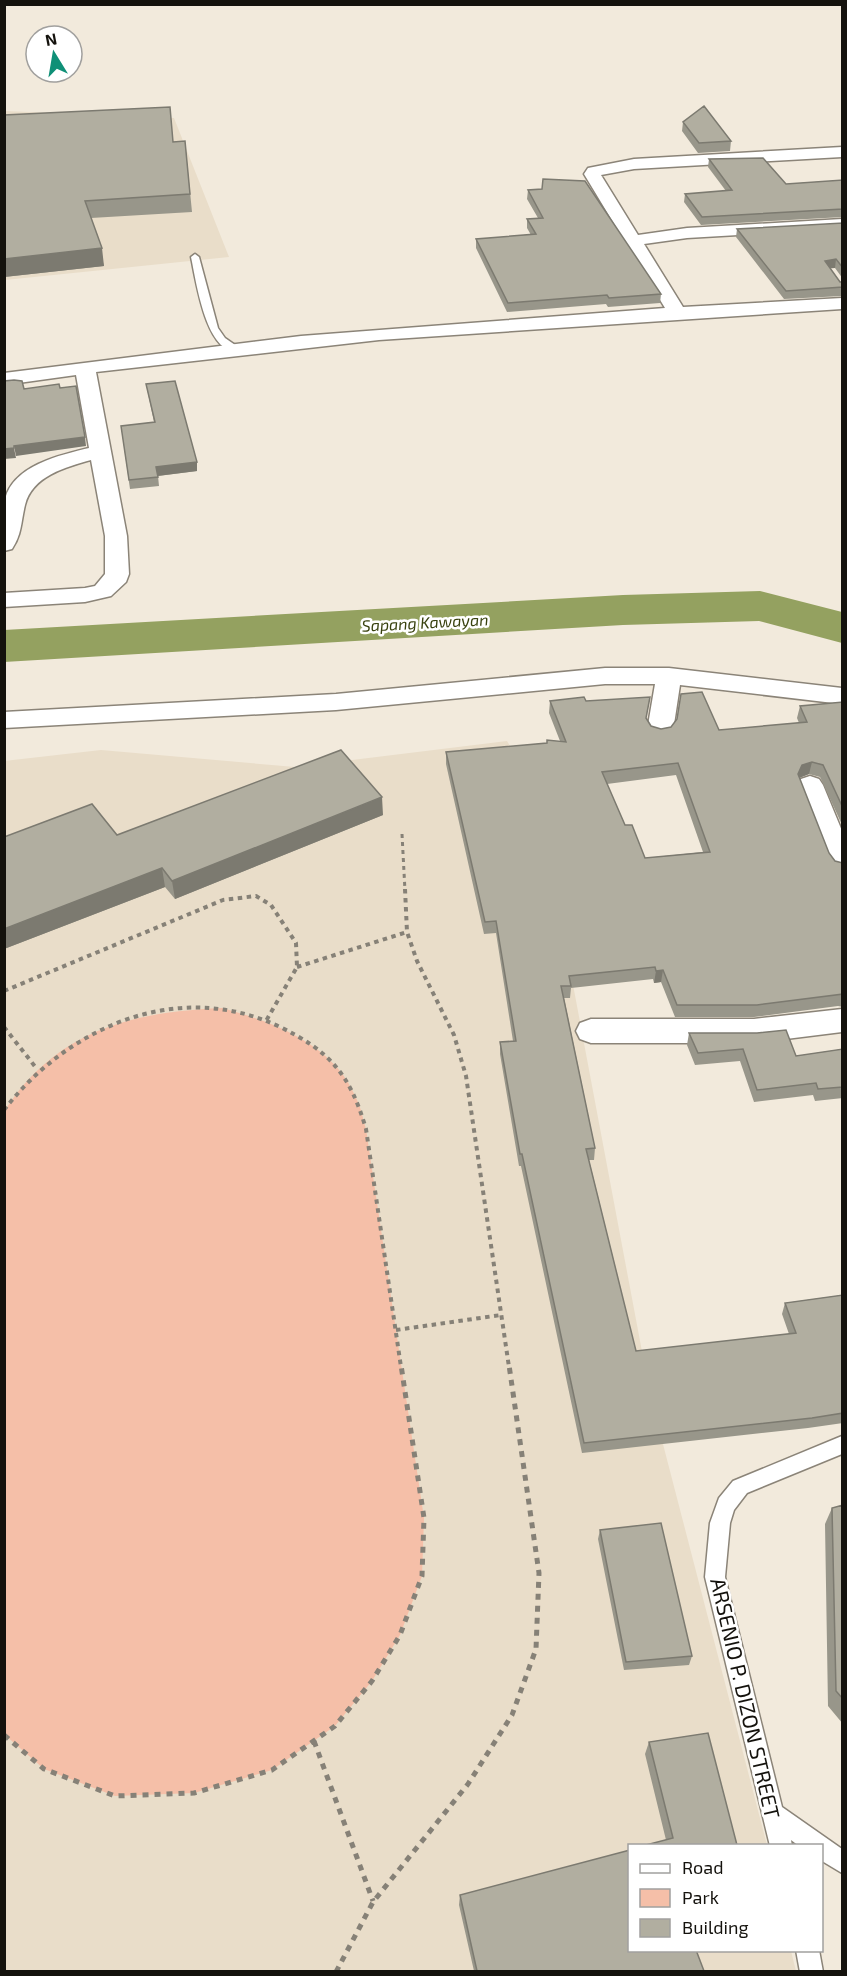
<svg xmlns="http://www.w3.org/2000/svg" width="847" height="1976" viewBox="0 0 847 1976" font-family="'Exo 2',sans-serif">
<rect width="100%" height="100%" fill="#f2eadc"/>
<path fill="#e9ddc9" d="M5,111l169,7 55,139 -224,23z
M507,741l8,13 59,236 76,404 117,451 -137,1v104l161,1 5,20h-791l-1,-1210 97,-11 194,17z"/>
<path fill="#f5bfa8" d="M222,1008c51,14 112,36 134,90 5,9 7,21 10,31l58,389 -2,58 -22,59 -28,46 -37,45 -63,44 -78,23 -79,3 -71,-27 -39,-34v-625c52,-80 127,-98 217,-102z"/>
<g fill="none" stroke-linecap="round" stroke-linejoin="round">
<path fill="#94a160" fill-rule="evenodd" d="M760,591l82,21v31l-83,-22 -136,4 -619,37v-32l619,-35z"/>
<defs>
<path id="lane" d="M195,254l4,3 19,71 7,10 13,9v4c-32,4 -42,-71 -47,-94z
M842,1436v18l-95,39 -13,17 -4,13 -5,54 57,230 60,42v24l-20,-12v-15h-23l-8,-6 1,6h-22l-65,-269 5,-54 9,-25 14,-17z
M796,1950h23l4,22h-23z"/>
<path id="street" d="M842,147v10l-208,12 -33,6 37,60 49,-7 155,-9v10l-155,9 -43,6 39,63 159,-9v11l-463,31 -283,32 31,164 2,38 -3,8 -15,14 -26,6 -81,5v-14l81,-5 10,-2 10,-12v-38l-14,-76c-25,7 -59,16 -66,45 -4,16 -3,29 -13,44l-8,2c0,-16 -3,-37 1,-52 9,-34 55,-44 84,-51l-13,-73 -72,10v-12l297,-37 364,-28 -81,-134 4,-6 46,-9z
M605,668h64l173,20v16l-162,-19 -7,46 -4,6 -9,2 -9,-2 -4,-6 8,-47h-50l-269,26 -332,18v-16l332,-18z
M810,776l9,3 4,6 19,46v43l-10,-3 -4,-7 -31,-79 4,-6z
M842,1009v23l-88,11h-163l-11,-4 -4,-8 4,-8 11,-4h163z"/>
</defs>
<use href="#lane" stroke="#8b8478" stroke-width="3"/>
<use href="#street" stroke="#8b8478" stroke-width="3"/>
<path stroke="#868177" stroke-width="3" stroke-dasharray="4 4" stroke-linecap="butt" d="M402,834l3,57"/>
<path stroke="#868177" stroke-width="4" stroke-dasharray="4.5 4.5" stroke-linecap="butt" d="M405,889l2,43 10,29 37,74 12,41 43,291
M297,967l110,-35
M4,991l219,-91 33,-4 15,9 25,38 1,24 -31,54
M4,1027l33,42
M4,1110c64,-83 173,-131 274,-84 52,25 72,48 88,103l35,238
M396,1330l105,-15"/>
<path stroke="#868177" stroke-width="5" stroke-dasharray="6 6" stroke-linecap="butt" d="M4,1735l40,34 71,27 79,-3 78,-23 63,-44 37,-45 28,-46 22,-59 2,-58 -23,-153
M314,1741l59,160
M336,1972l37,-70 95,-118 44,-69 24,-66 3,-76 -30,-208"/>
<use href="#lane" fill="#fff" fill-rule="evenodd"/>
<use href="#street" fill="#fff" fill-rule="evenodd"/>
</g>
<path fill="#98968a" fill-rule="evenodd" d="M4,115l169,27 12,-1 7,71 -101,6 13,48 -100,11z
M683,122l48,19 -1,10 -32,2 -16,-22z
M709,159l77,25 57,-4v37l-142,8 -17,-23 1,-8 41,-3 -18,-24z
M528,190l133,104 -1,9 -52,4 -2,-3 -99,8 -31,-64v-9l55,-4 -4,-7v-9l11,-1 -11,-19z
M843,223v56l-8,-11h-5l10,14h3v15l-1,-1 -58,3 -48,-62 1,-8z
M146,384l51,87 -39,5 1,10 -29,3 -9,-63 33,-4z
M550,701h36l61,18 4,7 10,3 58,1 80,-7 -2,-5 3,-12 43,-4v125l-23,-50 -11,-3 -10,4 30,75 6,8 8,2v144l-5,-1 -84,11h-79l-14,-35 -7,1 -1,-4 -82,9 -1,10h-6l31,150 -1,12h-5l47,191 153,-17 -7,-20 3,-11 58,-8v128l-35,5 -226,25 -61,-287h-2l-19,-112v-12l13,-1 -17,-108 -12,1 -38,-170v-12l101,-9 13,-2 -11,-28zM676,775l27,77 -58,6 -20,-33 -18,-41z
M383,815l-208,84 -10,-12 -161,62v-112l113,-2z
M689,1033l107,23 47,-7v49l-28,3 -2,-6 -59,7 -14,-41 -45,4 -8,-20z
M843,1505v219l-15,-18 -3,-182 7,-16z
M600,1530l92,126 -3,9 -65,5 -26,-131z
M649,1742l88,103 -71,-5 -21,-86z
M460,1895l244,76h-230l-15,-66z"/>
<path fill="#7c7a70" d="M102,248l2,18 -100,11v-18z
M836,259l-1,9 -12,1 2,-8z
M85,437l1,9 -70,10 -2,-10z
M14,448l2,10 -12,1v-10z
M197,462v9l-40,5 -1,-9z
M812,762l-3,12 -10,4 -1,-4 4,-9z
M382,797l1,18 -208,84 -3,-18z
M162,868l3,19 -161,62v-20z
M663,970l-2,12 -7,1 2,-12z"/>
<path fill="#b1aea0" stroke="#7c7a70" stroke-width="1.5" fill-rule="evenodd" d="M704,106l27,35 -32,2 -16,-21z
M170,107l3,35 12,-1 5,53 -105,7 17,47 -98,11v-144z
M763,158l23,26 57,-4v29l-141,8 -17,-23 47,-4 -23,-31z
M543,179l42,2 76,113 -52,4 -2,-3 -99,8 -32,-64 60,-5 -9,-15 16,-1 -15,-28 14,-1z
M843,223v45l-7,-9 -11,2 15,21h3v5l-57,4 -49,-62z
M14,380l8,1 2,8 35,-5 1,4 16,-2 9,51 -71,9v2l-10,1v-68z
M175,381l22,81 -41,5 2,10 -29,3 -8,-54 34,-4 -9,-38z
M702,692l17,38 88,-8 -7,-16 43,-4v106l-20,-43 -11,-3 -10,3 -4,9 31,79 6,8 8,2v131l-86,11h-80l-14,-35 -7,1 -1,-4 -86,9 2,10h-10l34,162 -9,1 50,202 160,-18 -11,-30 58,-8v118l-31,5 -228,25 -62,-289h-2l-20,-112 16,-1 -20,-120 -11,1 -39,-170 101,-9v-3l19,2 -16,-41 34,-4 2,4 64,-4 -4,21 5,8 10,3 10,-2 6,-8 4,-25zM678,763l32,89 -65,6 -13,-33h-7l-23,-53z
M341,750l41,47 -210,84 -10,-13 -158,61v-92l88,-33 25,31z
M786,1030l10,26 47,-7v38l-25,2 -2,-6 -59,7 -14,-41 -45,4 -9,-20h68z
M843,1505v194l-7,-8 -4,-183z
M661,1523l31,133 -66,6 -26,-132z
M708,1733l29,112h-91l27,-7 -24,-96z
M630,1850v100h66l8,21h-227l-17,-76z"/>
<g text-anchor="middle" dominant-baseline="central" stroke-width="5" stroke-linejoin="round" paint-order="stroke">
<g font-size="16" font-style="italic" fill="#38410e" stroke="#fff">
<text transform="translate(425 622) rotate(-3)">Sapang Kawayan</text>
</g>
<g font-size="21" fill="#14120d" stroke="#fff">
<text transform="translate(746 1698) rotate(77)">ARSENIO P. DIZON STREET</text>
</g>
</g>
<rect width="847" height="1976" fill="none" stroke="#14120d" stroke-width="12"/>
<rect x="628" y="1844" width="195" height="108" fill="#ffffff" stroke="#a1a09e" stroke-width="1.5"/>
<rect x="640" y="1864" width="30" height="9" fill="#ffffff" stroke="#a1a09e" stroke-width="1.5"/>
<text x="682" y="1874" font-size="18" fill="#14120d">Road</text>
<rect x="640" y="1889" width="30" height="18" fill="#f5bfa8" stroke="#a1a09e" stroke-width="1.5"/>
<text x="682" y="1904" font-size="18" fill="#14120d">Park</text>
<rect x="640" y="1919" width="30" height="18" fill="#b1aea0" stroke="#a1a09e" stroke-width="1.5"/>
<text x="682" y="1934" font-size="18" fill="#14120d">Building</text>
<g transform="translate(54 54) rotate(349)"><circle r="28" fill="#ffffff" stroke="#a1a09e" stroke-width="1.5"/>
<path d="M0-4.5L10 22L0 15L-10 22Z" fill="#0f9077"/>
<text y="-9" font-size="16" font-weight="bold" text-anchor="middle" fill="#14120d">N</text>
</g>
</svg>
